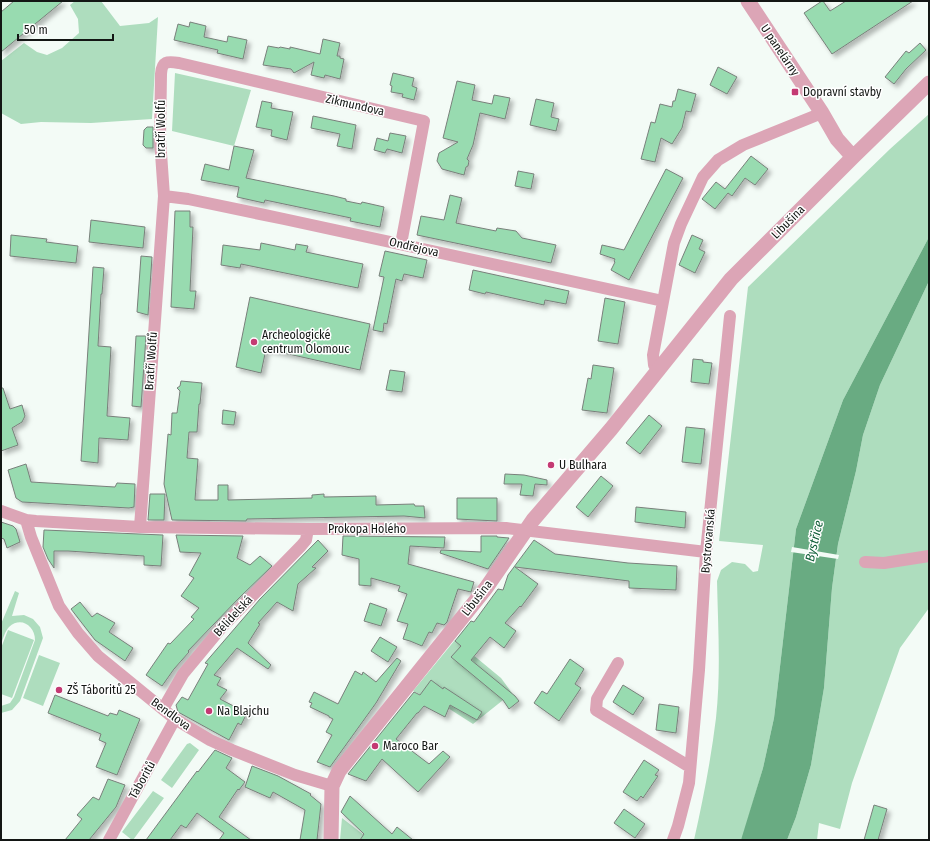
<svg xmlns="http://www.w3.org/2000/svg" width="930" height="841" viewBox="0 0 930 841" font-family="'Fira Sans Condensed',sans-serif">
<defs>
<filter id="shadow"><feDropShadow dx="3.5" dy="3.5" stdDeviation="2" flood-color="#0004"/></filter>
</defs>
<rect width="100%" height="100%" fill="#f3fbf6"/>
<path fill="#aeddbe" d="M75,1h26l19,25 29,-3 9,-6 -6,102 -61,4 -50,-1 -20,2 -20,-11v-52l23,-18 13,9 10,3 15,-7 17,-15 -1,-14 -8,-14z
M175,73l76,17 -17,56 -62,-15z
M929,114v123l-86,163 -47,129 -22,189 -11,50 -20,68 -2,4h-47c9,-40 17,-81 22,-122 5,-46 2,-92 1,-137l4,-11 11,-8 13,2 8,8 5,-1 5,-26 -44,-4 29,-254 142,-138z
M929,281v327l-29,40 -48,135 -12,46 -21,-6 -2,17h-30l9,-23 15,-52 13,-77 8,-100 6,-44 18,-73 7,-36 17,-50z
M15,591l4,2 -7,23 12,-1 9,4 7,8 3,11 -23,63 -8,9 -11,3v-7l9,-3 4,-6 21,-57c0,-14 -14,-24 -26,-13 -4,4 -6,12 -8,17v-20z
M8,630l26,10 -22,58 -11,-4v-46z
M455,640l46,38 11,15 -39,31 -25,-16 -35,-17z
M39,655l21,8 -17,43 -20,-8z
M190,743l9,7 -27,38 -11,-8 26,-36z
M153,791l11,7 -31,42h-1l-10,-8z
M342,818l22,17 -4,5h-20z"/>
<path fill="#69ab82" d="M929,237v44l-49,104 -17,50 -7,36 -18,73 -6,44 -8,100 -13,77 -15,52 -9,23h-46l22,-72 11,-50 22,-189 47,-129z"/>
<path fill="#f3fbf6" d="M792,547l47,8 -1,4 -47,-7z"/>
<path fill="#98dbb0" stroke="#79807b" filter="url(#shadow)" d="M14,1h49l-62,51v-40z
M822,1h1l7,10 16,-10h67l-81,53 -28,-41z
M190,22l16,4 -2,11 23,5 1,-6 19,4 -4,19 -26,-6 1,-3 -44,-10 4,-16 11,3z
M323,39l17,4 -3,13h3v2l4,1 -4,20 -15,-4 -1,3 -13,-3 3,-13 -20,11 -3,-4 -28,-4 5,-19 11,2 1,-1 10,2v-2l30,7z
M920,43l6,7 -20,19 -12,15 -9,-7 21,-26 3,2z
M718,67l19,10 -10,17 -17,-9z
M393,73l21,5 -2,8 5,2 -3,12 -12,-3 1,-3 -12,-2 1,-6 -2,-1z
M457,81l18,4 -3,15 20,4 2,-9 16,3 -5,21 -25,-6 -7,32 -6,14 2,2 -1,5 -2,1 -2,8 -22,-6 -5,-8 2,-8 19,-11 -15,-4z
M678,89l18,5 -5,18 -5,-1 -4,17 -10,16 -11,-6 -6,24 -14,-3 10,-37 4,1 5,-19 12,3 1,-6h2z
M536,99l18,4 -3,14 8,2 -3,12 -26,-6z
M262,101l10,2 -1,5 22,4 -6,28 -16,-4 1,-6 -16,-3z
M313,116l43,9 -4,24 -15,-3 3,-12 -29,-6z
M147,127h6v21h-7l-3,-3 1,-15z
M390,133l16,3 -4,17 -15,-4 -2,4 -11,-3 3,-12 11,3z
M234,146l20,4 -8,28 88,18 12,3v2l15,3 1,-2 22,5 -4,20 -30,-6 1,-3 -86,-18 -1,3 -27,-6 2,-10 -38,-7 4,-16 24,6z
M751,156l17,13 -13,16 -10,-7 -13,18 -4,-3 -13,16 -13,-10 14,-17 9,7z
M666,169l17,9 -54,102 -18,-10 4,-8 -1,-1 1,-2 -15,-5 2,-9 22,5z
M518,171l16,3 -3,15 -16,-3z
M450,195l12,3 -6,25 40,8 1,-3 19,3 6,7 34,7 -5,18 -134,-28 4,-19 23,4z
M175,211h15v16h3l-3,64h6l-2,18 -23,-2z
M91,220l54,7 -2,21 -54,-6z
M11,235l36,4 -1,3 32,4 -2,17 -66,-7z
M692,235l11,5 -4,9 6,3 -10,21 -16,-8z
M261,243l34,7 1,-6 12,2 -2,6 57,12 -5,24 -117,-24 -1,4 -19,-3 2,-20 37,5z
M385,251l42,9 -4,18 -19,-4 -2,7 -6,-2 -9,45 -3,-1 -1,9 -10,-2 11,-53 -5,-1z
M141,256l11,1 -4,58 -11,-3z
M93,267l11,1 -2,26h-1l-3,52 13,1 -4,69 23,2 -2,22 -29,-2 -1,25 -17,-2z
M473,270l96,21 -3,13 -21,-4 -1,5 -58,-13 -1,2 -16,-4z
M250,297l120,27 -10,46 -94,-21 -5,24 -25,-6z
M605,298l20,4 -7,42 -20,-3z
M136,336h10l-5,71 -9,-1z
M693,359l10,1v2l9,1 -3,21 -18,-2z
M593,365l21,3 -7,45 -25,-3 6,-32 3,1z
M390,370l15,2 -3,20 -16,-2z
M181,381l21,2 -2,21h-1l-2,28h-8l-2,26 11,1 -3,41h23v-15h10v15l84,-2v-3l12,-1v3l52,-1v9l38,-1 1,2h9l1,12 -21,-2 -157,3 -1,2 -74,-1 -8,-36 4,-50 3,1 1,-22h5l3,-22 -3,-3 3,-2z
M1,388h2l7,21 12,-4 3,11 -3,6 -10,6 6,17 -17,6z
M223,410l13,2 -2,13 -12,-1z
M649,415l13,11 -22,28 -14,-11z
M686,427l19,2 -4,35 -19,-2z
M26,464l5,18 84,5 2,-4 18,1 -1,23 -5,1 -107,-6 -6,-4 -8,-28z
M505,474l19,1 23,5v5l-12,-1 -2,12 -13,-1 2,-11h-18z
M601,476l12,10 -25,31 -12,-10z
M150,494h15l-1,26h-16z
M457,498h40v23l-40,-2z
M636,507l50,5 -1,16 -50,-6z
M1,522l12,4 3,3 4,13 -13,6 -3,-9 -3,-1z
M44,530l119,5 -2,31 -17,-1v-9l-76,-5h-14v17l-6,-9 -5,-12z
M176,535l67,1 -6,22 13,7 10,-9 12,10 -33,32 -51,53 1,1 -15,17 -12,17 -16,-11 22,-32 2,1 24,-25 -3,-2 8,-9 -18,-12 13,-18 -5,-3 12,-22 -21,-1z
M343,536l102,1 -1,11 -34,-2 -2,18 66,18 -3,10 -13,-3 -11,33 -3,3 -7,-2 -5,10 -3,-1 -7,14 -12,-5 -7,-2 5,-15 -11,-3 10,-27 -9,-3 2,-5 -29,-8v8l-12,-1v-26l-17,-4z
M481,536h16v1l12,1 -21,31 -48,-16 1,-3 40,2z
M318,540l10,11 -16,16 4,1 -18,16 -5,27 -16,-9 -19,21 2,1 -12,19 23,22 -3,4 -31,-21 -23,27 7,3 -4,7 10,5 -7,9 27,14 -6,12 -3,-2 -9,17 -51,-28 -2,-7 6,-8 6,3 20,-36 -3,-1 55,-64z
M534,540l21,14 73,9 49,3 -1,24 -47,-2v-7l-114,-14 23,17 -17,23 -1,-1 -15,17 11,8 -12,17 -14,-11 -19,23 44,36 4,5 -10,8 -6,-9 -52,-43 10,-11 -6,-5 16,-20 3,1 24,-33 5,1 5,-15z
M80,602l12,15 5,-4 18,10 -6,9 24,16 -8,13 -30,-21 -24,-31z
M370,603l17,6 -6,17 -17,-5z
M380,637l17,10 -9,15 -17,-11z
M397,658l4,3 -25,42 -46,64 -13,-5 15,-27 -6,-3 7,-13 -4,-2v-1l-19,-9 2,-4 -3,-1 5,-10 24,12 17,-33 7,4 1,-3 13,10z
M570,659l14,10 -9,15 6,4 -22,33 -25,-18 8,-12 5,3z
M431,680l12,9 1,-2 38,25 -5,8 -27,-15 -5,12 -21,-11 -6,7h-1l-21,26 33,25 14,-13 7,6 -32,35 -36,-33 -16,22 -18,-7 66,-82 6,3z
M623,685l21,13 -11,17 -20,-13z
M55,695l53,21 2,-3 7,2 2,-5 21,9 -23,56 -21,-8 10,-24 -7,-3 2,-6 -53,-21z
M659,704l20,3 -3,26 -20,-3z
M215,750l17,8 -6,10 19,14 -6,8 -1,-1 -19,28 32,23h-32l5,-7 -27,-20 -11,15 -5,-3 -11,15h-24l51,-69 1,1z
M644,760l15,10 -4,5 3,1 -15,22 -2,-2 -4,5 -14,-9z
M252,766l26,10 33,18 -1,1 11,9 -4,36h-17l5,-30 -32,-18 -3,6 -25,-11z
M108,779l17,6 -9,22 -27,33h-24l17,-21 -5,-4 16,-18 6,3z
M350,796l42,38 5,-7 16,13h-53l4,-6 -23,-22z
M874,805l13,4 -9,31h-14z
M624,809l21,15 -10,14 -21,-15z"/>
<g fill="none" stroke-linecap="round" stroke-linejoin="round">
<path stroke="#dca5b6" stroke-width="12" d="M164,196l24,3 96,20 379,82
M659,371l-5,-6 -1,-10 21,-112 7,-19 22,-47 15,-17 25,-15 79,-32
M1,511l25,9 10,1 104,6 168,2 198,-1 200,24
M26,520l5,17 28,69 19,27 20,23 77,63 35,21 22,10 63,25 37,11
M140,527l24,-331 -4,-57 1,-65c1,-13 6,-13 18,-11l245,58 -23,123
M865,562l19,1 45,-7
M618,663l-21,36 -1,11 94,57
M163,709l20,-35 39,-47 79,-81 5,-6 2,-11
M109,840l66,-121
M673,840l5,-14 11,-43 10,-113 7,-118 24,-236"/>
<path stroke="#dca5b6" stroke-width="15" d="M748,1l74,112 15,26 16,18
M331,840l1,-54 7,-15 147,-183 47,-68 78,-91 120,-150 122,-122 76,-74"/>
</g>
<g fill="#c43a73" stroke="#fff" stroke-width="1.5">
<rect x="791" y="88" width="8" height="8" rx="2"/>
<circle cx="254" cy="342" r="4"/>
<circle cx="551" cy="465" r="4"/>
<circle cx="59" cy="690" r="4"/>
<circle cx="209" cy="711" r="4"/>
<circle cx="375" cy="746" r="4"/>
</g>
<g text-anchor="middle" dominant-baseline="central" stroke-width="3" stroke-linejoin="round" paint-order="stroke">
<g font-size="12" fill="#131614" stroke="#fff">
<text transform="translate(780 50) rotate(56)">U panelárny</text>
<text transform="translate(355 105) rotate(13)">Zikmundova</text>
<text transform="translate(161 129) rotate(-90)">bratří Wolfů</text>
<text transform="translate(788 222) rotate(-45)">Libušina</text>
<text transform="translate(414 247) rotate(13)">Ondřejova</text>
<text transform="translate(151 361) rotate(-86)">Bratří Wolfů</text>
<text x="367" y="529">Prokopa Holého</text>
<text transform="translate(708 541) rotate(-85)">Bystrovanská</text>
<text transform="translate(477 598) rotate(-52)">Libušina</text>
<text transform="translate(233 616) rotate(-47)">Bělidelská</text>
<text transform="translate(171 714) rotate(36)">Bendlova</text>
<text transform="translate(142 780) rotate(-61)">Táboritů</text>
</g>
<g font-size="12" fill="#131614" stroke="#fff" text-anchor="start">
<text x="803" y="92">Dopravní stavby</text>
<text x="262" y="335">Archeologické<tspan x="262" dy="14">centrum Olomouc</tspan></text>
<text x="559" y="465">U Bulhara</text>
<text x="67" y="690">ZŠ Táboritů 25</text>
<text x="217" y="711">Na Blajchu</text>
<text x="383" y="746">Maroco Bar</text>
</g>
<g font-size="13" font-style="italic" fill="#0f5e37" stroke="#fff">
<text transform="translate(814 541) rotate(-77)">Bystřice</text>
</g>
</g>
<rect width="930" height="841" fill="none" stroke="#131614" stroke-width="4"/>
<path d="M18 34v6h95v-6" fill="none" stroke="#131614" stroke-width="2"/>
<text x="24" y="34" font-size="12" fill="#131614" stroke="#ffffff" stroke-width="3" paint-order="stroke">50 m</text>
</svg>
